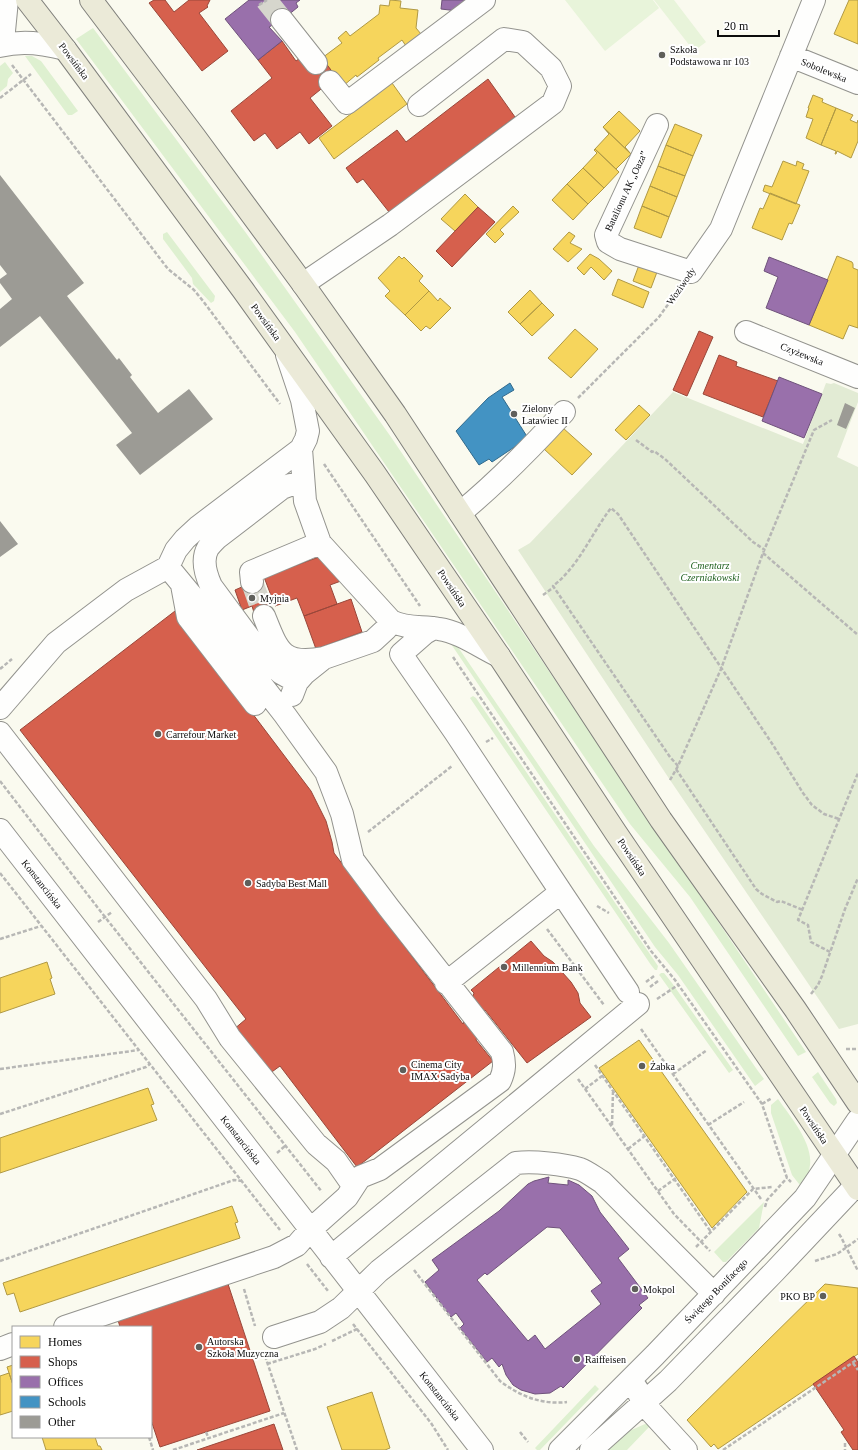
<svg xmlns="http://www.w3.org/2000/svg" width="858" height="1450" viewBox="0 0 858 1450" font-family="Georgia,serif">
<rect width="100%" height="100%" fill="#fafaef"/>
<path fill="#def0d0" d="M93,28l153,205 145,204 415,615 -8,4 -108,-159 -60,-73 -335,-492 -219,-293z
M25,56h7l9,5 37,50 -6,4h-4z
M5,62l8,11 -5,6 -1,7 -7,6v-26z
M167,232l48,64 -1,5 -3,2 -18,-19 -1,-6 -29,-39v-5z
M449,641l7,4 4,5 134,196 75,97 89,128 6,8 -9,7 -77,-111 -23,-28z
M473,696l3,2 182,268 -1,4h-2l-4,-5 -181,-267z
M661,973h3l8,10 61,87 -4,3 -69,-97 -1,-1z
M818,1072l18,27 1,4 -3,3 -4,-3 -18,-26z
M778,1099c12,17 35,44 32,66 -1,9 -4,16 -7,24l-11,-14 -21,-62v-8z
M764,1202l-5,26 -33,34h-3l-9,-10z
M595,1385l4,4 -59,61h-3l-2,-2z
M645,1424l6,1 -24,25h-23l23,-18z"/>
<path fill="#e2ebd4" d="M826,383l5,1 3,-1 24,10v9l-21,55 21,10v557l-19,5 -169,-249 -152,-230 12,-7 143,-151 130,52z"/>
<path fill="#e8f4da" d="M565,0h88l6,8 -54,43z
M654,0h20l32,42 -12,9z"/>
<path fill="#f6d55c" stroke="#b09944" d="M390,0l11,1 -1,7 18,2 -2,18 5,6 -15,12 -4,-6 -24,18 1,2 -22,17 -1,-2 -13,11 -21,-28 20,-15 -4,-5 8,-7 4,5 29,-22 1,-9 9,1z
M849,0h9v44l-24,-10z
M392,83l15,21 -73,55 -15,-21z
M813,95l10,4 -1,3 14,6 -15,37 -15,-7 7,-19 -7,-2 3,-9h-1z
M836,108l17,7 -3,5 7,3 1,-3v21l-7,17 -14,-7 -1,3h-1l1,-3 -15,-6z
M619,111l21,20 -15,16 6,7 -28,-27z
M675,124l27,11 -9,21 -27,-11z
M603,127l28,27 -15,15 3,3 -24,-23 14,-15z
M666,145l27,11 -8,20 -27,-10z
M595,149l24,23 -15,16 -21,-20 14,-15 -3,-3z
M783,161l13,5 1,-5 7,3 -2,5 7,2 -13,33 -33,-13 2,-6 7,2z
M658,166l27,10 -8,21 -27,-11z
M583,168l21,20 -16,16 -21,-20z
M567,184l21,20 -15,16 -21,-20z
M650,186l27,11 -8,20 -27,-11z
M770,193l30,12 -8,19 -3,-1 -7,17 -30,-12 8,-20 3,1z
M465,194l13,13 -23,24 -14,-12z
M513,206l6,6 -19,18 4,4 -9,9 -9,-9z
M642,206l27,11 -8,21 -27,-10z
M569,232l6,4 -5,7 12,6 -14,13 -15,-13z
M590,254l9,5 13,12 -8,9 -13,-13 -7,8 -7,-7z
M399,256l3,3 2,-2 19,19 -4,5 10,10 -24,24 -20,-19 5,-5 -12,-13z
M837,256l15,6 1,2v4l5,2v58l-9,-3 -6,14 -34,-14z
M639,265l18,7 -6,16 -18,-7z
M618,279l31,13 -6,16 -31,-13z
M530,290l12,13 -22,21 -12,-12z
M429,291l9,10 2,-3 11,10 -21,21 -4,-3 -5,5 -16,-16z
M542,303l12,12 -22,21 -12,-12z
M575,329l23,20 -27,29 -23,-20z
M639,405l11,10 -24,25 -11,-10z
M563,428l29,26 -20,21 -28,-26z
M47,962l5,16 -2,1 5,15 -55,19v-35z
M639,1040l108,152 -35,36 -113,-160z
M148,1088l6,16 -3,1 6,15 -157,53v-35z
M232,1206l6,16 -3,1 5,15 -220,74 -6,-19 -7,2 -4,-12z
M825,1284l33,4v66l-140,95 -4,-5 -3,3 -24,-27z
M13,1365v20l-6,-18z
M9,1373l4,12v26l-13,4v-39z
M372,1392l18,56 -5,2h-43l-15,-43z
M42,1437h53l3,9h2l2,4h-56z"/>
<path fill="#d6604d" stroke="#99473a" d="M154,0h11l9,12 15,-12h21l-3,6 1,1 -9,6 29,38 -26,20 -53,-68z
M282,41l14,20 4,-3h22l14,19 -26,21 22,28 -23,18 -9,-12 -23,17 -12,-16 -11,8 -23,-30 41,-33 -14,-18z
M488,79l27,38 -126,95 -26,-33 -6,4 -11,-15 51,-38 9,12z
M478,207l17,15 -43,45 -16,-16z
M699,331l14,6 -26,59 -14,-6z
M719,355l18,7 -1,4 42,15 -15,36 -60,-23z
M341,549l11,28 -22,8 7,19 -33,12 -7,-18 -22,8 -11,-29z
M260,579l12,34 -16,6 -4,-13 -10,4 -7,-20z
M351,599l11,33 -46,17 -12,-33z
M175,611l136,180 15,30 6,21 2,11 129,171 11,-31 -3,-3 60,-49 13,15 9,6 18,20 7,11 2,10 11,14 -64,46 -42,-53 -9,30 17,21 -136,106 -77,-101 -11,8 -36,-44 13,-11 -226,-289z
M228,1284l42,127 -110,36 -9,-27v-93h-31l-2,-7z
M854,1356l4,6v88h-5l-12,-18 3,-2 -31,-46z
M274,1424l9,26h-86z"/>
<path fill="#9970ab" stroke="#6f527b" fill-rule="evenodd" d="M249,0h51l-4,3 2,4 -16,13 -13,7 13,14 -24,19 -33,-41z
M442,0h26l-2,12 -25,-3z
M769,257l59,23 -19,45 -43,-17 12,-31 -14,-6z
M779,377l43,17 -18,44 -42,-17z
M549,1177l-1,6 20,2v-5l11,5 13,11 8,16 29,37 -11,9 30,40 -9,7 3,3 -79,80 -2,-2 -11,7 -15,1 -14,-4 -8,-5 -7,-10 -4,-11 -3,3 -7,-9 -5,4 -27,-34 4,-4 -8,-11 -5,4 -26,-35 14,-12 -7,-10 67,-49 29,-27 6,-3zM547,1227l13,1 42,55 -11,8 10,13 -56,45 -10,-14 -7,6 -51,-61 8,-7 2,2z"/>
<path fill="#4393c3" stroke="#326a8c" d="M510,383l4,7 -12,7 26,41 -36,24 -3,-3 -10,6 -23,-34 32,-33z"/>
<path fill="#9c9b95" d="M0,175l84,108 -17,13 50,64 2,-2 13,17 -2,2 28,36 31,-24 24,30 -73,56 -24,-30 16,-12 -92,-117 -40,31v-38l12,-10 -12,-16v-4l7,-5 -7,-9z
M845,403l10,5 -9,21 -9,-4z
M0,521l18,23 -18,13z"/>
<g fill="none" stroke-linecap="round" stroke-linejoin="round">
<path stroke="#d6d6cd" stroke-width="22" stroke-dasharray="22 11" stroke-linecap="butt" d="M266,0l16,20
M252,582l12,34"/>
<defs>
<path id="minor" d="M282,20l34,43
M0,42l4,-11 3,-31
M0,46c22,-6 43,-3 65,3
M791,56l67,27
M330,82l17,21 137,-103
M657,125l-51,110 2,7 12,7 71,23 30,-43 93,-229
M303,284l87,-59 163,-122 7,-17 -9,-18 -28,-26 -19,-3 -85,66
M746,332l112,45
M301,449l4,52 15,42 71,78c15,8 31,5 48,8 21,3 41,18 60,27
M460,513c38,-31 71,-65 104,-101
M252,582l-1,-10 69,-29
M182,585l6,32 67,87
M264,616c14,35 18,50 60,42
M434,628l-9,5 -24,21 54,78 106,160 -115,91
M297,682l-16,-9 -8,-7 -17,-19 -45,-61c-5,-11 -10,-26 -3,-38 2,-3 6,-7 9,-10l65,-50 8,-3h13
M292,695l5,-13 7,-8 20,-16 49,-17 13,-12 5,-8
M0,708l56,-65 70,-53 42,-23 8,-17 9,-11 13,-12 103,-78 5,-10 2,-8 -6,-31 -15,-45
M0,733l206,266 24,39 86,106 20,17 16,23v3
M0,830l482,620
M561,892l67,100
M331,1257l307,-253
M65,1327l209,-70 23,-12 13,-15 37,-33 13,-20 20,-8 120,-88c5,-11 5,-18 2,-29l-113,-144 -36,-48 -11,-46 -16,-42 -41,-57 -84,-108 -33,-40
M274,1337l46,-15 21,-14 38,-37 137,-108c18,-2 47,1 64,6 8,3 15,9 22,13l112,112
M0,1349l13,-5
M637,1389l6,14 43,47
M560,1450l95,-95 150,-157 53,-78
M591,1450l77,-69 106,-109 84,-89"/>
<path id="major" d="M27,0l38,49 178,241 132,184 124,182 117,177 242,356
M91,0l103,136 109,148 92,130 266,406 134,189 63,94"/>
</defs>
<use href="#minor" stroke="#93938e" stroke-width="24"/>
<use href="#major" stroke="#80807c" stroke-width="24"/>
<path stroke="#b7b7b5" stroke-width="2.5" stroke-dasharray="4 2" stroke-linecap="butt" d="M259,5l8,-5
M12,65l156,204 26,21 9,11 77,103
M0,98l31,-24
M578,398l81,-81 20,-28
M636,440l16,12 2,-1 11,8 88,83 12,8
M324,464l96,142
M763,553l95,82
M543,595l11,-8
M453,657l198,294 24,29 87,124 25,74 4,4
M0,669l12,-10
M486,742l7,-4
M678,766l-8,-9 -117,-171c26,-20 38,-52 58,-78l7,6 155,231 30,48 9,12 12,9 15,5
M676,769l80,120 6,5 15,8 4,-1 22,9
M670,780l8,-14 43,-97 42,-116 51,-123 18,-10
M0,781l105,136 217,275
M368,832l84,-66
M0,873l280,357
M597,906l12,7
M98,922l14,-10
M547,929l57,76
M0,939l41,-13
M830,952l-19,-10 -3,-17 -10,-5 60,-147
M646,982l8,-6
M650,987l8,-6
M811,994l7,-9 4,-9 23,-67 13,-31
M657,999l21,-14
M641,1029l120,170
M846,1049h12
M595,1065l116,167
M0,1069l139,-19
M673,1074l34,-24
M578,1079l96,135 36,37
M585,1089l17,-13
M762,1104l10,-6
M0,1114l146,-47 4,-3
M612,1125l1,-33
M708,1125l36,-23
M628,1149l18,-14
M277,1153l8,-7
M658,1191l18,-13
M765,1207l2,-7 20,-22
M839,1234l2,3 17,34
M696,1247l57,-58 19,-2
M0,1261l234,-81 8,1
M815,1261l22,-7 21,-15
M307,1264l21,27
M414,1270l86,111c20,15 41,24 67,21
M244,1289l11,37
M353,1324l78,99 17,27
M332,1341l25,-12
M265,1356l32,94
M853,1363l5,7
M267,1364l48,-15 11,-5
M206,1432l3,7
M520,1432l8,10
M149,1437l4,13
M845,1443v7
M173,1450l111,-37
M723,1450l135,-91"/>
<use href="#minor" stroke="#fefefd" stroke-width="22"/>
<use href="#major" stroke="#ebead8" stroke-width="22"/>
</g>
<g fill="#5f5f5b" stroke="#fff" stroke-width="1.5">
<circle cx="662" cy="55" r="4"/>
<circle cx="514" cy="414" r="4"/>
<circle cx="252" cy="598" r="4"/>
<circle cx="158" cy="734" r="4"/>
<circle cx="248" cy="883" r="4"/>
<circle cx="504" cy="967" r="4"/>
<circle cx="642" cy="1066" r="4"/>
<circle cx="403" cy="1070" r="4"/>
<circle cx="635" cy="1289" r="4"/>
<circle cx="823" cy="1296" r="4"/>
<circle cx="199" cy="1347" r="4"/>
<circle cx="577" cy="1359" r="4"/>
</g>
<g text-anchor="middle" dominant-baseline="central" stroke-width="4" stroke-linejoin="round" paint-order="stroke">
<g font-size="10" fill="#0c0c0c" stroke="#fff" text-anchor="start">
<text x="670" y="49">Szkoła<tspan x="670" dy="12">Podstawowa nr 103</tspan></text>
<text x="522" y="408">Zielony<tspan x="522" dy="12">Latawiec II</tspan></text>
<text x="260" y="598">Myjnia</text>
<text x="166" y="734">Carrefour Market</text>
<text x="256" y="883">Sadyba Best Mall</text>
<text x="512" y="967">Millennium Bank</text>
<text x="411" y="1064">Cinema City<tspan x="411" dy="12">IMAX Sadyba</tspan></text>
<text x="650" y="1066">Żabka</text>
<text x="643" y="1289">Mokpol</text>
<text x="815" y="1296" text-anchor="end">PKO BP</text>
<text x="207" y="1341">Autorska<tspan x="207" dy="12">Szkoła Muzyczna</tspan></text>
<text x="585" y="1359">Raiffeisen</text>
</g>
<g font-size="10" fill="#0c0c0c" stroke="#fff">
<text transform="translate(74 61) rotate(53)">Powsińska</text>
<text transform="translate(824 70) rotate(22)">Sobolewska</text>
<text transform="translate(626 191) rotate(-65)">Batalionu AK „Oaza”</text>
<text transform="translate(681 286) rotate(-55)">Woziwody</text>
<text transform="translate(266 322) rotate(54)">Powsińska</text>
<text transform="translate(802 354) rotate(22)">Czyżewska</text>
<text transform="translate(452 588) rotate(56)">Powsińska</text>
<text transform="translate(632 857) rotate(56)">Powsińska</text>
<text transform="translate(42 884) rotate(52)">Konstancińska</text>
<text transform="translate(814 1125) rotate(56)">Powsińska</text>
<text transform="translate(241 1140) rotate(52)">Konstancińska</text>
<text transform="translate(716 1291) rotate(-46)">Świętego Bonifacego</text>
<text transform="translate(440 1396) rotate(52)">Konstancińska</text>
</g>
<g font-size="10" font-style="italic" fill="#20611f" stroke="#fff">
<text x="710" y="565">Cmentarz<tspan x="710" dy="12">Czerniakowski</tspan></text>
</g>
</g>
<rect x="12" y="1326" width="140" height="112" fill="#ffffff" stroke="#9e9e9e"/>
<rect x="20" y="1336" width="20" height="12" fill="#f6d55c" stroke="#9e9e9e"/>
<text x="48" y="1346" font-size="12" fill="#0c0c0c">Homes</text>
<rect x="20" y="1356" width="20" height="12" fill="#d6604d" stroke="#9e9e9e"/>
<text x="48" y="1366" font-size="12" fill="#0c0c0c">Shops</text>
<rect x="20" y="1376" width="20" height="12" fill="#9970ab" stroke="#9e9e9e"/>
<text x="48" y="1386" font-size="12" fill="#0c0c0c">Offices</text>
<rect x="20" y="1396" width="20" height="12" fill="#4393c3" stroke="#9e9e9e"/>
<text x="48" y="1406" font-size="12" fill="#0c0c0c">Schools</text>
<rect x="20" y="1416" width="20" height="12" fill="#9c9b95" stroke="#9e9e9e"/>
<text x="48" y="1426" font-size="12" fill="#0c0c0c">Other</text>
<path d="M718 30v6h61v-6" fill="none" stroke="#0c0c0c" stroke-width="2"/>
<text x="724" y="30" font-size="12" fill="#0c0c0c" stroke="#ffffff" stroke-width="3" paint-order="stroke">20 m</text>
</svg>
